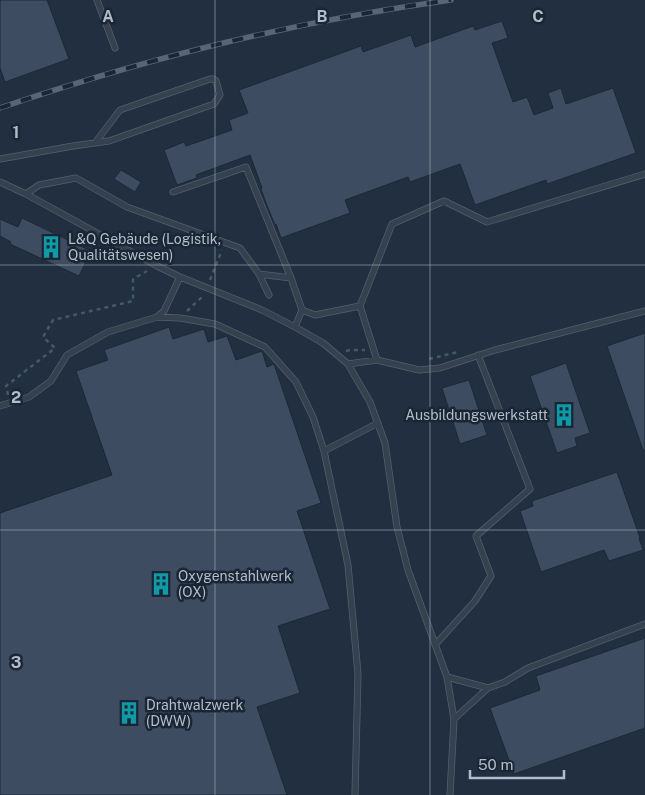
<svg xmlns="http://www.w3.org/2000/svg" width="645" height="795" viewBox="0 0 645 795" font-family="'Public Sans',sans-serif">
<rect width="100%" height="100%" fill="#212f40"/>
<path fill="#3d4c60" stroke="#1d2836" d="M0,0h47l22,59 -64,23 -5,-14z
M502,21l6,17 -16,5 21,59 14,-5 7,18 19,-7 -5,-15 13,-5 5,16 47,-16 23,65 -89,31 -1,-4 -71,25 -15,-41 -50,18 -2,-5 -63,23 5,13 -69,25 -5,-14 -1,1 -7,-17 -7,-19 1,-1 -12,-33 -54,20 1,3 -20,7 -13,-35 20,-8 2,4 46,-16 -3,-10 19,-7 -9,-23 122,-44 2,6 48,-17 4,12 58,-21 2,4z
M121,170l20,12 -6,10 -21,-13z
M22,218l69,33 -12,25 -69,-32 1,-2 -11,-6v-17l18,8z
M169,327l4,12 31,-10 4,13 19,-6 9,24 26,-9 5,16 7,-3 47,139 -24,8 33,98 -52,17 22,67 -43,14 30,88h-287v-282l112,-38 -36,-104 32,-11 -4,-10z
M645,333v117h-2l-36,-104z
M566,363l24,70 -15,5 2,8 -20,7 -27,-77z
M469,380l18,55 -27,9 -18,-56z
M617,472l23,66h-1l4,12 -34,11 -5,-11 -63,22 -21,-61 13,-5 -1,-5z
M645,638v90l-131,46 -24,-66 50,-18 -4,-14z"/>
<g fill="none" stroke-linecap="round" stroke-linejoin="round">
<defs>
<path id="service" d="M97,0l18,48
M0,159l73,-13 36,-5 105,-37 6,-9 -4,-14 -3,-2h-3l-90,31 -25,33
M0,182l26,12 131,72 23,11 82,33 33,17 28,16 25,21 22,38 15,41 12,84 11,43 39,107 7,42 -4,76
M173,192l73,-25 45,111 11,32 -7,17
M26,194l13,-9 37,-7 51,29 113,41 19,26 10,21
M259,274l32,4
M302,310l13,5 45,-9
M157,317l7,-6 16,-34
M377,360l-17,-54 32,-82 52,-23 43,21 158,-48
M348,364l29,-4 42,10 21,-2 55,-18 150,-39
M0,406l29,-9 22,-16 16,-26 41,-23 49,-15 23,1 35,6 50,23 31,35 17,35 11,34
M435,645l40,-44 16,-25 -15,-40 54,-47 -52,-134
M447,677l41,11 17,-6 23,-14 117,-44
M454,719l34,-31
M355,795l3,-121 -10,-109 -24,-114 54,-28"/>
</defs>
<use href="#service" stroke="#545f6d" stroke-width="7"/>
<path stroke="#425b5e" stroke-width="2.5" stroke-dasharray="4 4" stroke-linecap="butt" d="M210,280l12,-30
M187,311l16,-15
M346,351l4,-1h15
M429,359l29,-7
M8,395l-2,-9 49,-38 -12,-11 10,-17 80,-19v-22l14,-8"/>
<use href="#service" stroke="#364150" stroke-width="5.5"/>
<defs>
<path id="rail" d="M0,108c147,-50 297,-87 451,-108"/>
</defs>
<use href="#rail" stroke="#576577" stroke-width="5.5"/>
<use href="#rail" stroke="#1b2634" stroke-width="4" stroke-dasharray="11" stroke-linecap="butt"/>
</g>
<path fill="none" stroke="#b2bccb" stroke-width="1" stroke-opacity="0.55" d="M215,0v795M430,0v795M0,265h645M0,530h645"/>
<defs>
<symbol id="building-bare" viewBox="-9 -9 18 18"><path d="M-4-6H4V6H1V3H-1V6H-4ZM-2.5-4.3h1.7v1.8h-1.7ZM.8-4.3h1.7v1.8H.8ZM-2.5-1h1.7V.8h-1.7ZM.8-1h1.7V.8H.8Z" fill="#0f9aa8" stroke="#1b2634" stroke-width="2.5" paint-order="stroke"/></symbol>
</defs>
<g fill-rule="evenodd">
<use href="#building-bare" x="35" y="231" width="32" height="32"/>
<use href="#building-bare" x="548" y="399" width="32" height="32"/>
<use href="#building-bare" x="145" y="568" width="32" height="32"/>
<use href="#building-bare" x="113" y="697" width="32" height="32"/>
</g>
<g text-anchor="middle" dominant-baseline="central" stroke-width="5" stroke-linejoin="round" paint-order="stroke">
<g font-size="14" fill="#b2bccb" stroke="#1b2634" text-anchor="start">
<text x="68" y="239">L&amp;Q Gebäude (Logistik,<tspan x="68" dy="16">Qualitätswesen)</tspan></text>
<text x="548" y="415" text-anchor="end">Ausbildungswerkstatt</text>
<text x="178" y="576">Oxygenstahlwerk<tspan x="178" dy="16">(OX)</tspan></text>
<text x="146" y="705">Drahtwalzwerk<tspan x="146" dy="16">(DWW)</tspan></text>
</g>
</g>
<g font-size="16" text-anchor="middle" font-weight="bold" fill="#b2bccb" stroke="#1b2634" stroke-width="5" stroke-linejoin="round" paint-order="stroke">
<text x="108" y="22">A</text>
<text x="322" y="22">B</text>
<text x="538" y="22">C</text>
<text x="16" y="138">1</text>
<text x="16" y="403">2</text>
<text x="16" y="668">3</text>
</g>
<path d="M470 770v8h94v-8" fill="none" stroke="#b2bccb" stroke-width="2.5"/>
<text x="478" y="770" font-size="15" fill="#b2bccb" stroke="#1b2634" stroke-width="4" paint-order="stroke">50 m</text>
</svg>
